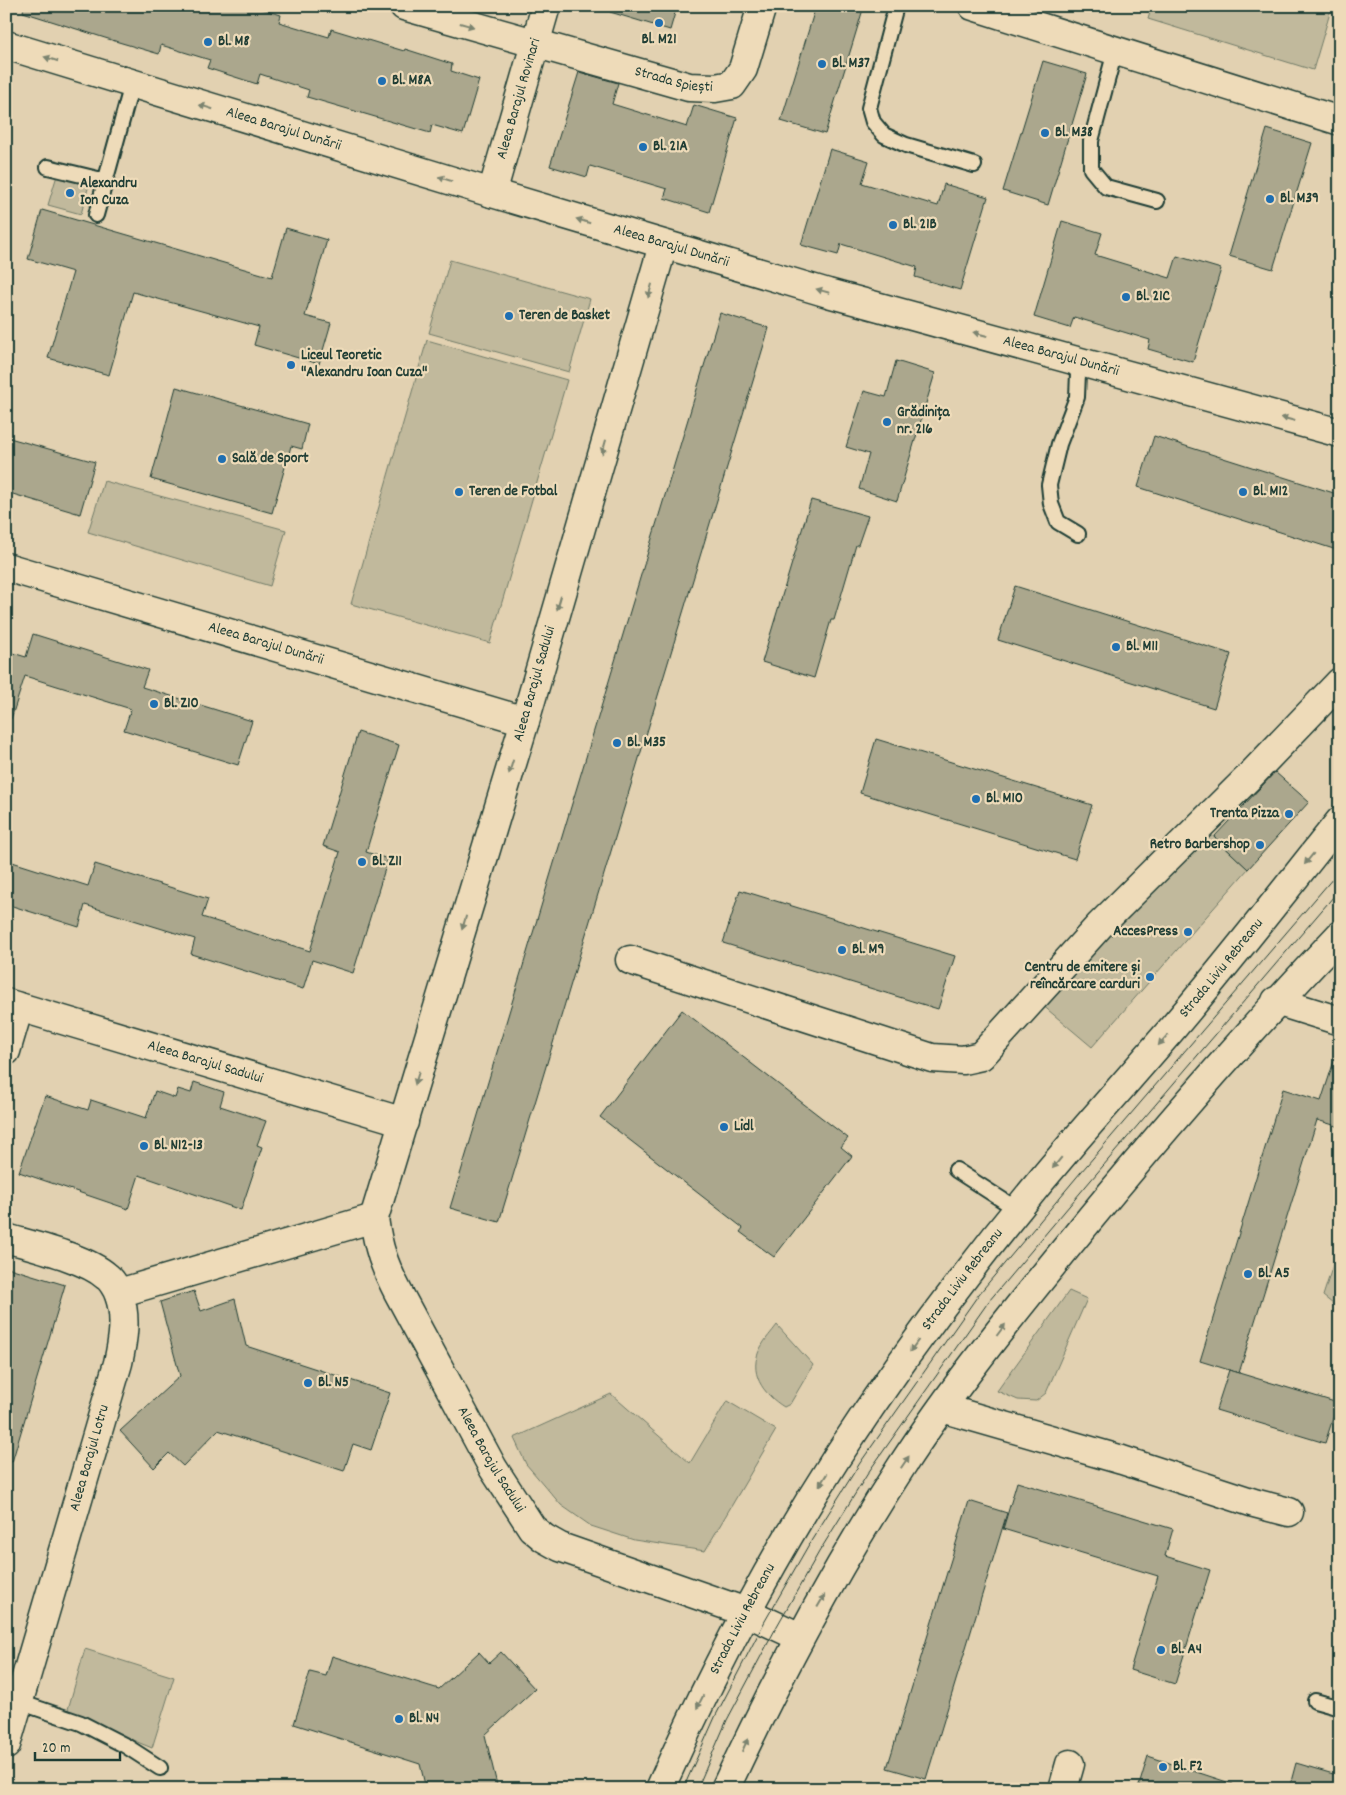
<svg xmlns="http://www.w3.org/2000/svg" width="1346" height="1795" viewBox="0 0 1346 1795" font-family="Dekko,sans-serif">
<rect width="100%" height="100%" fill="#e2d1b1"/>
<filter id="ink" filterUnits="userSpaceOnUse"><feTurbulence type="fractalNoise" baseFrequency=".02" numOctaves="2"/><feDisplacementMap in="SourceGraphic" scale="10" xChannelSelector="R" yChannelSelector="G"/><feConvolveMatrix kernelMatrix="1 2 1 2 8 2 1 2 1" color-interpolation-filters="sRGB"/></filter>
<g filter="url(#ink)">
<path fill="#c1b99c" stroke="#707b68" d="M1152,6h180l-19,64 -165,-51z
M58,172l32,9 -9,33 -33,-9z
M450,260l140,39 -21,73 -140,-39z
M427,340l140,40 -77,263 -139,-39z
M104,481l182,49 -16,56 -182,-54z
M1203,827l45,42 -156,178 -51,-43z
M1340,1243v64l-7,-3 -10,-8z
M1069,1291l18,8 -41,94 -10,8 -18,-1 -21,-9z
M777,1325l36,40 -23,39 -6,3c-21,-13 -37,-35 -23,-60 4,-8 11,-15 16,-22z
M611,1394l79,69 37,-62 49,29 -71,121 -71,-11 -43,-14 -30,-21 -35,-41 -12,-26z
M85,1649l89,28 -22,71 -85,-35z"/>
<path fill="#aba78d" stroke="#1f3d34" d="M24,6h228l29,9 -2,7 50,15 2,-8 73,22 1,-2 47,15 -1,7 28,9 -16,54 -31,-9 -2,8 -123,-36 2,-7 -49,-16 -3,10 -50,-16 3,-8 -49,-15 -2,9 -54,-16 -82,-26z
M610,6h67l-7,24 -60,-18z
M816,6h48l-39,128 -44,-13z
M1043,61l44,13 -39,131 -45,-14z
M579,72l39,11 -6,21 75,23 7,-22 43,13 -28,94 -45,-14 3,-9 -77,-23 -3,11 -37,-11z
M1267,129l45,14 -39,126 -44,-13z
M830,149l39,12 -7,22 76,23 6,-22 44,13 -28,93 -45,-13 2,-10 -76,-23 -3,11 -37,-10z
M42,210l230,67 14,-49 41,12 -22,76 26,7 -12,41 -65,-19 5,-18 -126,-35 -24,83 -61,-17 25,-86 -45,-13z
M1062,221l40,12 -7,22 75,23 7,-22 44,13 -28,93 -45,-13 2,-9 -76,-23 -4,11 -36,-11z
M720,313l49,15 -270,894 -49,-14z
M896,361l39,12 -38,128 -38,-12 10,-35 -23,-7 18,-56 22,6z
M176,387l132,37 -6,25 -11,-3 -19,67 -121,-34z
M1154,436l186,59v56l-202,-64z
M6,437l89,25 -15,52 -74,-22z
M811,500l57,16 -10,29h-2l-22,75h-3l-17,58 -52,-16z
M1015,586l216,68 -17,54 -216,-68z
M33,634l115,36 -6,17 110,34 -14,44 -114,-35 7,-21 -106,-33 -14,43 -5,-1v-67l20,6z
M358,732l41,13 -33,107 22,7 -35,114 -41,-13 -9,29 -112,-35 4,-15 -110,-34 -6,22 -73,-23v-44l82,26 7,-22 113,35 -6,18 108,34 30,-99 -17,-6z
M876,739l216,66 -17,54 -215,-66z
M1275,772l34,30 -61,67 -34,-32z
M740,890l215,66 -17,53 -215,-66z
M682,1010l166,128 -7,9 11,9 -78,101 -34,-25 3,-4 -143,-111z
M1335,1058l5,1v68l-23,-7 -78,253 -39,-12 83,-272 38,12z
M194,1082l30,10 -4,14 46,15 -9,24 5,2 -21,63 -102,-35 -11,34 -109,-37 26,-76 43,14 3,-10 55,18 9,-27 20,7 3,-9 13,4z
M6,1267l59,18 -53,177 -6,-1z
M194,1291l7,20 34,-12 11,47 144,47 -19,57 -18,-6 -9,27 -126,-41 -35,36 -14,-13 -15,15 -34,-37 60,-55 -20,-74z
M1229,1370l109,33 -13,40 -109,-33z
M1017,1482l156,47 -8,27 45,14 -35,114 -45,-14 28,-94 -155,-47z
M969,1501l38,12 -81,266 -39,-11z
M479,1652l10,11 12,-11 34,37 -50,46 13,54h-72l-6,-25 -126,-40 16,-52 16,4 6,-20 107,33z
M1148,1756l85,28 -1,5h-94z
M1296,1763l44,13v13h-51z"/>
<g fill="none" stroke-linecap="round" stroke-linejoin="round">
<defs>
<path id="service" d="M896,6l-27,102 4,14 11,13 22,10 68,20
M1115,51l-24,90v28l15,18 51,14
M48,167l58,14
M96,215l36,-131
M1069,360l9,13 -1,24 -18,47 -10,41 2,19 7,18 20,12
M956,1170l62,40
M1315,1701l25,7
M19,1702l62,21 45,23 34,22"/>
<g id="minor">
<path id="s1" d="M404,6l285,81 26,1 17,-3 11,-16 19,-63"/>
<path d="M973,6l367,115"/>
<path id="s2" d="M6,45l486,148 336,100 512,140"/>
<path id="s3" d="M492,193l54,-187"/>
<path id="s4" d="M663,245l-138,476 -151,497c4,30 10,47 24,74l95,176 39,60 12,10 16,9 186,65 54,25"/>
<path id="s5" d="M6,567l519,154"/>
<path d="M630,960l302,98 31,2 18,-4 119,-131 148,-147 92,-96"/>
<path d="M1276,1001l64,20"/>
<path id="s6" d="M6,1003l398,119"/>
<path d="M6,1051l13,-44"/>
<path d="M6,1238c27,8 80,20 100,38 5,3 11,13 13,19 8,22 4,45 -1,68l-112,382"/>
<path d="M119,1293l255,-75"/>
<path d="M942,1408l180,52 132,43 35,9"/>
<path d="M1063,1789l7,-25"/>
</g>
<g id="tertiary">
<path id="s7" d="M660,1789c51,-115 109,-226 177,-332 71,-109 155,-220 240,-319 31,-36 63,-72 94,-108 58,-68 113,-139 169,-209"/>
<path d="M725,1789c52,-111 109,-219 176,-322 50,-77 108,-149 166,-220 87,-107 178,-212 273,-312"/>
</g>
</defs>
<use href="#service" stroke="#1f3d34" stroke-width="18"/>
<use href="#minor" stroke="#1f3d34" stroke-width="31"/>
<use href="#tertiary" stroke="#1f3d34" stroke-width="31"/>
<use href="#service" stroke="#eedbb9" stroke-width="14"/>
<use href="#minor" stroke="#eedbb9" stroke-width="28"/>
<use href="#tertiary" stroke="#eedbb9" stroke-width="28"/>
<path stroke="#1f3d34" stroke-width="1" d="M683,1789l33,-74 49,-94 43,-75 52,-83 119,-169 102,-122 259,-302
M697,1789l30,-69 50,-94 42,-74 51,-82 119,-169 102,-121 249,-291"/>
</g>
<defs><path id="oneway-solid" d="M-6-.8H1V-3.2L6.5 0L1 3.2V.8H-6Z" transform="scale(1.25)"/></defs>
<g fill="#7c8470">
<use href="#oneway-solid" transform="translate(467 25) rotate(16)"/>
<use href="#oneway-solid" transform="translate(51 59) rotate(-163)"/>
<use href="#oneway-solid" transform="translate(206 107) rotate(-163)"/>
<use href="#oneway-solid" transform="translate(445 179) rotate(-163)"/>
<use href="#oneway-solid" transform="translate(583 221) rotate(-163)"/>
<use href="#oneway-solid" transform="translate(650 291) rotate(106)"/>
<use href="#oneway-solid" transform="translate(823 291) rotate(-164)"/>
<use href="#oneway-solid" transform="translate(980 334) rotate(-165)"/>
<use href="#oneway-solid" transform="translate(1288 419) rotate(-165)"/>
<use href="#oneway-solid" transform="translate(604 447) rotate(106)"/>
<use href="#oneway-solid" transform="translate(559 603) rotate(106)"/>
<use href="#oneway-solid" transform="translate(511 767) rotate(107)"/>
<use href="#oneway-solid" transform="translate(1309 859) rotate(129)"/>
<use href="#oneway-solid" transform="translate(464 923) rotate(107)"/>
<use href="#oneway-solid" transform="translate(1163 1040) rotate(131)"/>
<use href="#oneway-solid" transform="translate(417 1078) rotate(107)"/>
<use href="#oneway-solid" transform="translate(1057 1163) rotate(129)"/>
<use href="#oneway-solid" transform="translate(1001 1330) rotate(-53)"/>
<use href="#oneway-solid" transform="translate(914 1346) rotate(126)"/>
<use href="#oneway-solid" transform="translate(905 1462) rotate(-56)"/>
<use href="#oneway-solid" transform="translate(823 1480) rotate(122)"/>
<use href="#oneway-solid" transform="translate(821 1601) rotate(-60)"/>
<use href="#oneway-solid" transform="translate(700 1702) rotate(117)"/>
<use href="#oneway-solid" transform="translate(745 1745) rotate(-65)"/>
</g>
</g>
<g fill="#1f6fb2" stroke="#eedbb9" stroke-width="2">
<circle cx="659" cy="23" r="5"/>
<circle cx="208" cy="42" r="5"/>
<circle cx="822" cy="64" r="5"/>
<circle cx="382" cy="81" r="5"/>
<circle cx="1045" cy="133" r="5"/>
<circle cx="643" cy="147" r="5"/>
<circle cx="70" cy="193" r="5"/>
<circle cx="1270" cy="199" r="5"/>
<circle cx="893" cy="225" r="5"/>
<circle cx="1126" cy="297" r="5"/>
<circle cx="509" cy="316" r="5"/>
<circle cx="291" cy="365" r="5"/>
<circle cx="887" cy="422" r="5"/>
<circle cx="222" cy="459" r="5"/>
<circle cx="459" cy="492" r="5"/>
<circle cx="1243" cy="492" r="5"/>
<circle cx="1116" cy="647" r="5"/>
<circle cx="154" cy="704" r="5"/>
<circle cx="617" cy="743" r="5"/>
<circle cx="976" cy="799" r="5"/>
<circle cx="1289" cy="814" r="5"/>
<circle cx="1260" cy="845" r="5"/>
<circle cx="362" cy="862" r="5"/>
<circle cx="1188" cy="932" r="5"/>
<circle cx="842" cy="950" r="5"/>
<circle cx="1150" cy="977" r="5"/>
<circle cx="724" cy="1127" r="5"/>
<circle cx="144" cy="1146" r="5"/>
<circle cx="1248" cy="1274" r="5"/>
<circle cx="308" cy="1383" r="5"/>
<circle cx="1161" cy="1650" r="5"/>
<circle cx="399" cy="1719" r="5"/>
<circle cx="1163" cy="1767" r="5"/>
</g>
<g text-anchor="middle" dominant-baseline="central" stroke-width="4.5" stroke-linejoin="round" paint-order="stroke">
<g font-size="15" font-weight="bold" fill="#1f3d34" stroke="#eedbb9" text-anchor="start">
<text x="659" y="40" text-anchor="middle">Bl. M21</text>
<text x="218" y="42">Bl. M8</text>
<text x="832" y="64">Bl. M37</text>
<text x="392" y="81">Bl. M8A</text>
<text x="1055" y="133">Bl. M38</text>
<text x="653" y="147">Bl. 21A</text>
<text x="80" y="184">Alexandru<tspan x="80" dy="17">Ion Cuza</tspan></text>
<text x="1280" y="199">Bl. M39</text>
<text x="903" y="225">Bl. 21B</text>
<text x="1136" y="297">Bl. 21C</text>
<text x="519" y="316">Teren de Basket</text>
<text x="301" y="356">Liceul Teoretic<tspan x="301" dy="17">"Alexandru Ioan Cuza"</tspan></text>
<text x="897" y="413">Grădinița<tspan x="897" dy="17">nr. 216</tspan></text>
<text x="232" y="459">Sală de Sport</text>
<text x="469" y="492">Teren de Fotbal</text>
<text x="1253" y="492">Bl. M12</text>
<text x="1126" y="647">Bl. M11</text>
<text x="164" y="704">Bl. Z10</text>
<text x="627" y="743">Bl. M35</text>
<text x="986" y="799">Bl. M10</text>
<text x="1279" y="814" text-anchor="end">Trenta Pizza</text>
<text x="1250" y="845" text-anchor="end">Retro Barbershop</text>
<text x="372" y="862">Bl. Z11</text>
<text x="1178" y="932" text-anchor="end">AccesPress</text>
<text x="852" y="950">Bl. M9</text>
<text x="1140" y="968" text-anchor="end">Centru de emitere și<tspan x="1140" dy="17">reîncărcare carduri</tspan></text>
<text x="734" y="1127">Lidl</text>
<text x="154" y="1146">Bl. N12-13</text>
<text x="1258" y="1274">Bl. A5</text>
<text x="318" y="1383">Bl. N5</text>
<text x="1171" y="1650">Bl. A4</text>
<text x="409" y="1719">Bl. N4</text>
<text x="1173" y="1767">Bl. F2</text>
</g>
<g font-size="15" fill="#1f3d34" stroke="#eedbb9">
<text stroke="none"><textPath href="#s1" startOffset="280">Strada Spiești</textPath></text>
<text stroke="none"><textPath href="#s3" startOffset="98">Aleea Barajul Rovinari</textPath></text>
<text stroke="none"><textPath href="#s2" startOffset="290">Aleea Barajul Dunării</textPath></text>
<text stroke="none"><textPath href="#s2" startOffset="695">Aleea Barajul Dunării</textPath></text>
<text stroke="none"><textPath href="#s2" startOffset="1100">Aleea Barajul Dunării</textPath></text>
<text stroke="none"><textPath href="#s5" startOffset="271">Aleea Barajul Dunării</textPath></text>
<text transform="translate(535 684) rotate(-74)">Aleea Barajul Sadului</text>
<text stroke="none"><textPath href="#s7" startOffset="999">Strada Liviu Rebreanu</textPath></text>
<text stroke="none"><textPath href="#s6" startOffset="208">Aleea Barajul Sadului</textPath></text>
<text stroke="none"><textPath href="#s7" startOffset="594">Strada Liviu Rebreanu</textPath></text>
<text transform="translate(90 1458) rotate(-74)">Aleea Barajul Lotru</text>
<text stroke="none"><textPath href="#s4" startOffset="1285">Aleea Barajul Sadului</textPath></text>
<text stroke="none"><textPath href="#s7" startOffset="189">Strada Liviu Rebreanu</textPath></text>
</g>
</g>
<rect width="1346" height="1795" fill="none" stroke="#eedbb9" stroke-width="25"/>
<rect x="12" y="12" width="1321" height="1770" fill="none" stroke="#1f3d34" stroke-width="2" filter="url(#ink)"/>
<path d="M35 1752v8h85v-8" fill="none" stroke="#1f3d34" stroke-width="2.5"/>
<text x="42" y="1752" font-size="15" fill="#1f3d34" stroke="#eedbb9" stroke-width="4" paint-order="stroke">20 m</text>
</svg>
